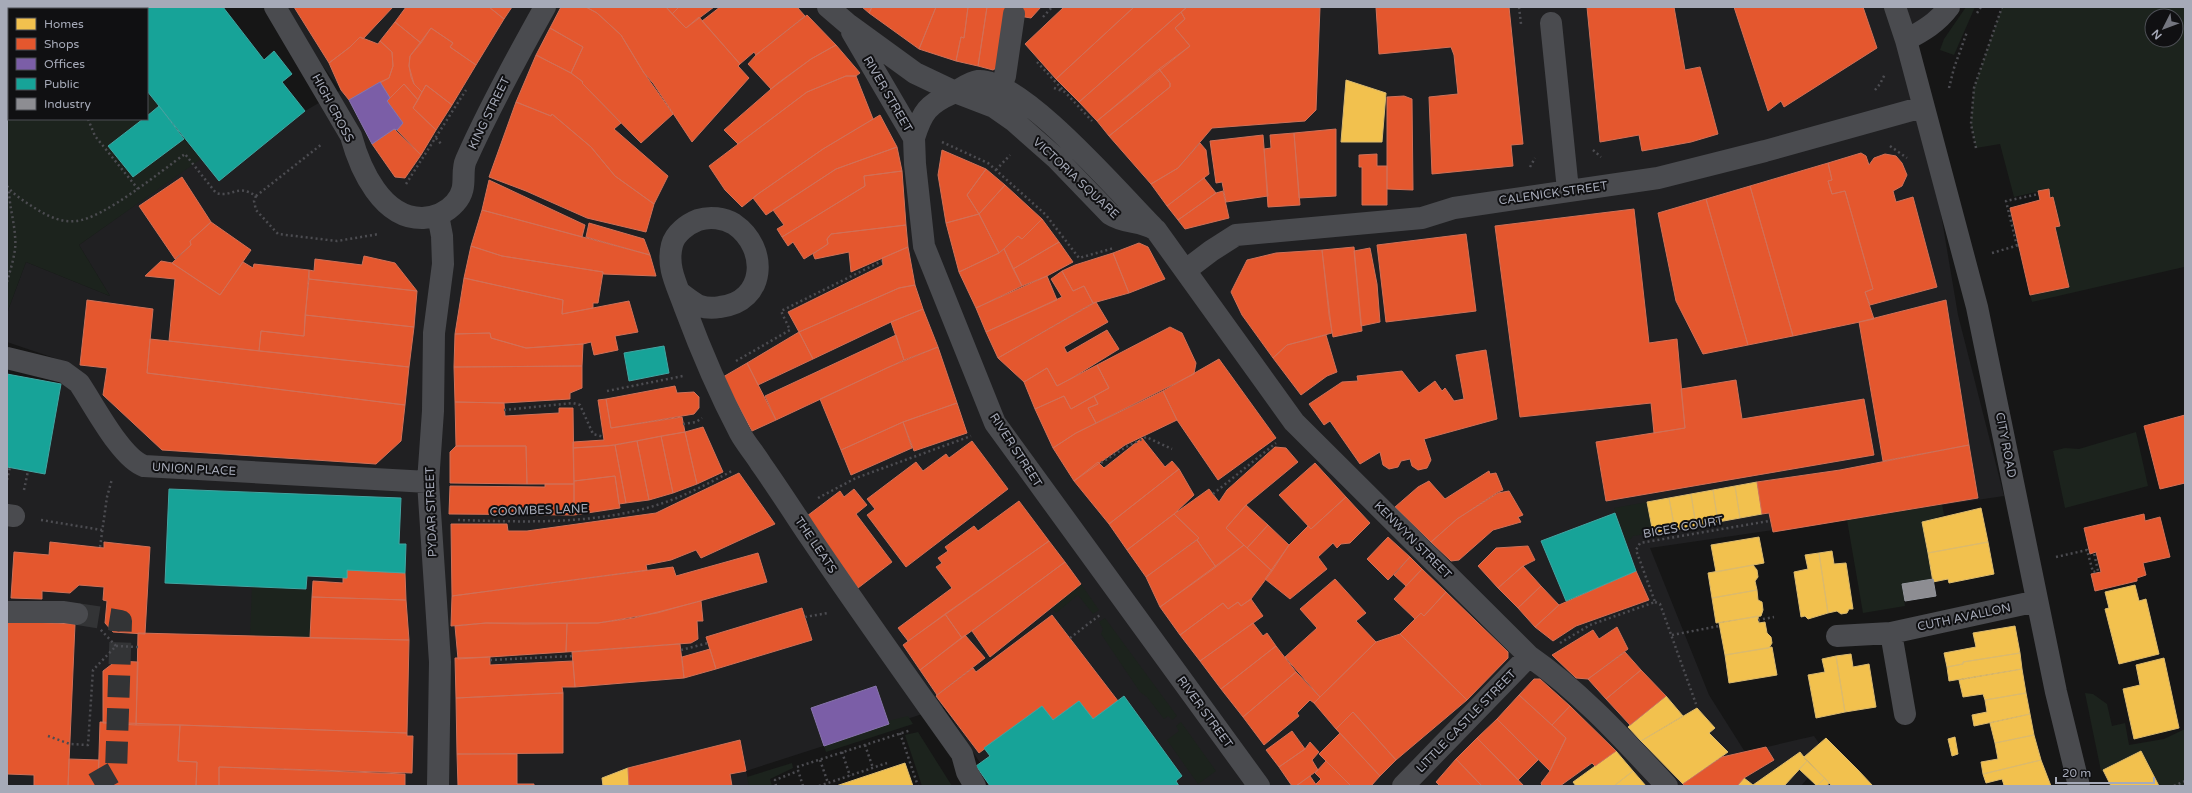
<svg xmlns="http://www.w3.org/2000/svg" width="2192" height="793" viewBox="0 0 2192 793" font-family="'Varela Round',sans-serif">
<rect width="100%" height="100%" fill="#161616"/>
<path fill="#202022" d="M278,7h1671l-32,27 6,73 35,208 46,181 -354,52 59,147 36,57 69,-16 13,19 -26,31h-806l-51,-79 -198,64 4,15h-743v-412l54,10 5,-22 -59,-20v-29l19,-51 84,34 -31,-51 122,-87 18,23 86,-70 36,-21z"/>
<path fill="#1c231d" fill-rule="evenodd" d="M7,7h28l2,2h-28v110h134l-35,27 24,31 52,-38 17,20 -122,86 31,51 -84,-34 -19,51z
M1966,7h9l-21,48 -14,-5 4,-11z
M2002,7h183v262l-1,-2 -152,35 -2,-7 38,-9 -13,-59 4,-1 -10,-37 -35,8 -14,-53 -24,4 -5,-24 3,-36zM2152,16h24v24h-24z
M147,92l12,14 -12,10z
M2136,432l12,54 -83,22 -12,-57 12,-3 14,1z
M1647,502l6,31 -20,3 -6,8 -13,-36z
M1942,504l2,11 -7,2v2l-15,3 11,57 -31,5 3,22 -42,7 -16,-93z
M1081,584l18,26 -6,4 -15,-19 -22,18 -4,-5z
M252,586l61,4 -3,48 -60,-2z
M1105,618l72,98 -5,4 -4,-4 -4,3 -17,-22 -7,-5 -39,-58 2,-5 -4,-7z
M2085,693l8,1 14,10 5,22 13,-3 4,22 35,-6 21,-10v57h-26l-18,-35 -40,20z
M908,716l5,8 -87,28 -2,-6 64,-22v-3z
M1181,722l35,49 -18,13 -31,-44 12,-9 -3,-5z
M918,732l34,54h-30l-17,-51z
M792,763l1,5 -23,11 2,7h-23l-2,-9z"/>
<path fill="#f2c14e" stroke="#dbba6e" d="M1346,80l40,13 -4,49h-41z
M1757,482l5,32 -22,4 -5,-32z
M1735,486l5,32 -22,4 -5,-32z
M1713,490l5,32 -22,4 -5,-32z
M1691,494l5,32 -21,4 -6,-32z
M1669,498l6,32 -22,3 -6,-31z
M1981,508l7,34 -60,11 -6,-31z
M1759,537l5,26 -48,9 -5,-27z
M1988,542l6,32 -45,9 -1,-4 -15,3 -5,-29z
M1832,551l2,13 12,-1 7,46h-4l-2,4 -6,1 -4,-3 -9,2 -9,-60z
M1819,553l9,60 -20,6 -3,-3 -4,1 -7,-45 14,-3 -3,-14z
M1753,565l4,5 1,7 -3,4 2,9 -45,8 -4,-25z
M2135,585l4,16 7,-2 13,55 -40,10 -14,-55 4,-1 -4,-16z
M1757,590l1,10 4,2 1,8 -2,6 -45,7 -4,-25z
M1758,616l1,7 6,-1 2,11 4,4 1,6 -3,5 -44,7 -6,-32z
M2015,626l5,27 -57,9v2l-16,3 -3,-14 32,-6 -3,-14z
M1772,647l5,28 -48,8 -4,-28z
M2020,653l2,16 -73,12 -2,-14 16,-3v-2z
M1851,654l2,13 16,-3 7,43 -31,5 -9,-56z
M1836,656l9,56 -29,6 -8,-43 17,-3 -3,-13z
M2164,658l15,70 -45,11 -11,-50 17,-4 -4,-20z
M2022,669l4,24 -41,7 -2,-6 -20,3 -4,-17z
M2026,693l4,21 -56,12 -2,-11 15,-3 -2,-12z
M1666,696l17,20 -42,25 -13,-14z
M1697,708l18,20 -6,5 19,19 -45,32 -42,-43z
M2030,714l4,21 -39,8 -5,-20z
M2034,735l7,25 -58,14 -2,-12 17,-3 -3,-16z
M1955,737l3,17 -6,2 -4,-17z
M1826,738l32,32 15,16h-41l-28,-29z
M1616,751l17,20 -19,15h-38l-3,-4z
M2141,751l18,35h-48l-8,-16z
M1800,752l7,9 -23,25h-47l7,-8 9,7z
M2041,760l10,26h-50l3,-1 -2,-6 -16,4 -3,-9z
M1807,761l18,17 -8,8 -18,-17z
M905,763l8,23h-77z
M628,768l1,18h-26l-1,-8z
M1633,771l13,15h-32z
M1825,778l4,5 -2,3h-10z"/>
<path fill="#e4572e" stroke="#d17057" d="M294,7h99l-30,32 -3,-2 -10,10 -21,16z
M406,7h83l15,12 -28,46 -26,-18 3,-4 -22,-15 -10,15 -26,-21z
M489,7h23l-8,12z
M561,7h25l11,6 24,22 23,38 29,41 -32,29 -59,-60 1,-1 -12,-9 12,-26 -33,-19z
M586,7h80l20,21 13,-11 41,47 -2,2 11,12 -57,64 -39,-59 -9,-10 -23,-38 -24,-22z
M666,7h13l-7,7z
M679,7h35l-28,21 -14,-14z
M720,7h77l8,9 -49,39 -2,-3 -14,12 -38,-43z
M862,7h10l-3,6z
M872,7h64l-17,42 -50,-36z
M936,7h32l-4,31 -3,-1 -5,24 -37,-12z
M968,7h19l-9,59 -22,-5 5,-24 3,1z
M987,7h22l-6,57 -10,6 -15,-4z
M1020,7h21l-10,11 -12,-2z
M1064,7h70l-78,72 -31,-35z
M1134,7h53l-108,95 -23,-23z
M1187,7h133l-4,103 -11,11 -93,7 -34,40 -27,16 -42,-48 61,-49v-4l-11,-14 31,-23 -15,-18 10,-9 -4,-7z
M1376,7h133l14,137 -12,1 2,21 -81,8 -3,-77 29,-3 -4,-39 -3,-8 -72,7z
M1587,7h87l11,63 15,-3 18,67 -27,8 -49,9 -3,-16 -39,7z
M1734,7h129l14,41 -93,59 -3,-6 -13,10z
M1181,12l4,7 -10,9 15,18 -93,75 -18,-19z
M807,15l29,30 -25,14 -40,30 -23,-25 8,-9z
M395,22l26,21 -11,13 -1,10 5,18 8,8 -4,8 -14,-16 -14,14 -10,-16 9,-4 4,-12 -1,-14 -12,-11z
M431,28l22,15 -3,4 26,18 -24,40 -26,-20 -4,7 -8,-8 -3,-7 -2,-11 1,-10z
M550,28l33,19 -12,26 -35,-18z
M360,37l18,7 2,-3 12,11 1,14 -4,12 -40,22 -8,-10 -12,-27 21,-16z
M836,45l24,28 -4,3h-10l-39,16 -69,52 -14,-14 54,-47 33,-24z
M536,55l35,18 12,9 -1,1 39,40 -7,6 54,47 -14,28 -39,-28 -24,-29 -39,-33 -1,2 -35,-14z
M1159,69l11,14v4l-61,49 -12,-15z
M846,76h10l17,43 -50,30 -65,45 -16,13 -17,-17 -16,-24 98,-74z
M404,84l14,16 -5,8 23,22 -15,25 -24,-25 6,-7 -16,-22z
M426,85l26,20 -16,25 -23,-22z
M1404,96l8,3 1,91 -26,-1v-92z
M516,102l35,14 1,-2 39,33 24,29 39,28 -8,28 -59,-14 -61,-27 -37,-14z
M880,115l17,32 -61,22 -70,46 -13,-17 5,-4 65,-45z
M394,129l27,26 -16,23 -10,-1 -23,-33z
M1336,129v67l-37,2 -5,-65z
M1294,133l6,72 -32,2 -4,-58 7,-1 -1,-13z
M1263,135l5,61 -42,6 -4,-20 -6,1 -6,-42z
M1200,143l6,7 3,24 -42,32 -16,-22 27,-16z
M897,147l5,24 -38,5 1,10 -83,51 -5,-8 7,-4 -11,-15 63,-41z
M942,150l44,19 -19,26 12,19 -33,9 -8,-48z
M1861,153l5,3 3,9 5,-7 11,-4 11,2 6,7 5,12 -5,11 -9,5 3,11 17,-5 24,90 -67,18 -5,-13 8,-3 -28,-98 -13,3 -4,-13 4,-1 -4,-17z
M1377,154v12h10v39h-25v-38h-3v-12z
M1828,163l4,17 -4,1 4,13 13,-3 28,98 -8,3 9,27 -81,17 -43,-150z
M986,169l19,16 -26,29 -12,-19z
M902,171l4,54 -75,9 -4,5 1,5 -24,15 -11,-17 -5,4 -6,-9 83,-51 -1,-10z
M182,177l29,45 -21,19 1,4 -16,14 -36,-53z
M1204,178l12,15 -38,27 -11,-14z
M489,180l96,45 -3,12 -100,-27z
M1005,185l37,34 -20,20 -4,-3 -19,17 -20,-39z
M1750,186l43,150 -45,9 -42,-146z
M2049,189l1,9 3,-1 7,29 -5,1 14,60 -39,8 -20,-87 30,-8 -2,-9z
M1223,191l6,27 -44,11 -7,-9 38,-27z
M1706,199l42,146 -45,9 -27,-53 -18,-88z
M1634,209l15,134 28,-4 8,89 -31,5 -3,-30 -131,14 -25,-191z
M482,210l168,45 6,21 -53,-2v-2l-101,-16 -31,-10z
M979,214l20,39 -40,19 -13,-49z
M1042,219l17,23 -46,27 -9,-20 14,-13 4,3z
M211,222l40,28 -31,45 -48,-32 19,-18 -1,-4z
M589,223l55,16 6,16 -64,-18z
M906,225l2,22 -57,25 -2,-20 -34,7 -2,-5 15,-10 -1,-5 4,-5z
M1466,234l10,77 -90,11 -9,-77z
M1059,242l14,20 -26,14 -25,10 -9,-17z
M1139,243l9,4 17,32 -36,14 -16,-40z
M471,246l31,10 101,16 -5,31h-5v5l-31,6 1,-14 -99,-22z
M908,247l7,38 -16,3 -100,44 -11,-20 95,-47 -1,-7z
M1354,247l8,84 -29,6 -4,-22 -7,-65z
M1370,248l7,36 3,38 -19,4 -7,-75z
M1004,249l18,37 -46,22 -17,-36 40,-19z
M1322,250l10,83 -45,12 -14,13 -31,-43 -11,-23 16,-32 29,-7z
M1113,253l16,40 -36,10 -9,-17 -11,5 -11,-20 13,-6z
M364,256l31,7 22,28 -108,-12v-9l5,1 1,-12 47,6z
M161,261l11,2 48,32 23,-33 10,6 1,-4 55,6 -5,66 -43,-5 -2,20 -90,-10 6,-62 -30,-3z
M1062,271l11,20 11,-5 9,17 -95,55 -12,-26 76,-35 -11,-18z
M1047,276l10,24 -71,32 -10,-24z
M464,278l99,22 -1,14 67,-13 9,31 -23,4 3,14 -24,5 -3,-13 -8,2 -57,4 -35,-10 -1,-5 -35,1z
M309,279l108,12 -3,36 -109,-12z
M915,285l8,24 -32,13 -78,37 -14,-27 100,-44z
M87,300l66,9 -6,64 258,32 -4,36 -25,23 -214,-14 -59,-55 4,-27 -27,-3z
M1946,300l23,145 -86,16 -24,-139z
M1096,302l12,20 -44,25 3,6 40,-23 12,19 -47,29 -15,8 -10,-18 -23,14 -26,-24z
M923,309l15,38 -34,13 -13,-38z
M305,315l109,12 -5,40 -150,-16 2,-20 43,5z
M1170,327l12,6 14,30 -2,11 -98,49 -8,-15 10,-4 -4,-8 15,-8 -12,-23z
M799,332l14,27 -55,26 -11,-22z
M490,333l1,5 35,10 57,-4 -1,22 -128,1 1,-33z
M896,335l8,25 -128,60 -11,-24z
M1326,335l11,37 -10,4 -26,19 -28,-37 14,-13z
M150,339l259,28 -4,38 -258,-32z
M938,347l19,56 -54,19 -62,28 -21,-51 69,-32z
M1486,350l11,69 -73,20 7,21 -4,8 -9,2 -6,-4 -2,-7 -9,2 -3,6 -9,2 -6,-4 -3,-13 -20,12 -30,-43 -6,4 -15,-21 33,-22 16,-1 -1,-5 45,-5 17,22 16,-12 7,10 3,-3 9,13 10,-2 -8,-44z
M1219,359l57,79 -58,42 -41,-60 -14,-29z
M747,363l29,57 -24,11 -29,-54z
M1097,365l12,23 -38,21 -7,-13 -29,13 -11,-27 23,-14 10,18z
M582,366v22l-12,5v6l-66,4 -49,-1 -1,-35z
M1736,380l6,39 122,-20 10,56 -268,46 -10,-59 89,-14 -4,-39z
M675,386l2,7 17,-1 5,5v11l-5,6 -83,14 -5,-29z
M1163,391l14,29 -52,25 -51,36 -21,-33 23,-15z
M1064,396l7,13 23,-13 4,8 -10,4 8,15 -20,10 -23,15 -18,-39z
M606,399l5,29 71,-11 3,15 -77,14 -35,2v-6l31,-2 -6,-40z
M455,402l49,1 1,13 54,-3v-5h14l1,76h-47l-1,-38h-70z
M957,403l10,30 -53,18 -11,-29z
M2185,415v68l-25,6 -16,-63z
M903,422l9,26 -61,27 -10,-25z
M703,427l20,45 -26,12 -12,-52z
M685,432l12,52 -24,9 -12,-57z
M661,436l12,57 -24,7 -12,-59z
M1142,438l23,29 7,-6 7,8 -70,55 -35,-43 24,-19 6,6z
M637,441l12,59 -23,3 -11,-58z
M972,441l36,48 -102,78 -39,-52 8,-6 -8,-10 49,-37 7,9 23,-17 3,4z
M615,445l11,58 -7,1 -4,-28 -41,5 -1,-33z
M1969,445l9,53 -205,34 -4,-19 -7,1 -5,-32 83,-12z
M456,446h70l1,38 -77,-1v-31z
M1275,447l11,1 12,14 -52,43 -20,23 18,17 -28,22 -19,-27 2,-2 -25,-24 35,-25 10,13 8,-12z
M1315,463l31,34 -35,32 -32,-34z
M1179,469l15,26 -20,19 -47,36 -18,-26z
M1489,471l1,3 6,-1 7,17 -5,2 -41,27 -26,23 -36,-35 23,-20 11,-6 16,18z
M739,473l36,51 -74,34 -5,-8 -25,10 -25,5 1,5 -195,26 -1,-72h56l1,7h19l129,-18z
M615,476l5,32 -46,7v-34z
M545,484h29v31l-125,-1 1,-28 95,1z
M854,489l13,16 -11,9 36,48 -34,26 -51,-72 33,-25 4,6z
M1509,491l14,24 -5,2 3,5 -28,8 -34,30 -8,1 -20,-19 26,-23 41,-26z
M1346,497l24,26 -20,20 -9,1 -4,4 -4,-5 -15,14 9,12 -37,30 -25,-20 24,-34 19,-19 3,3z
M1019,501l30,40 -141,100 -10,-13 54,-40 -16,-21 6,-4 -4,-5 10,-7 -3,-4 29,-21 4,5z
M1246,505l22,20 -21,23 -21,-20z
M1174,514l25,24 -53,39 -19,-27z
M2144,514l1,7 15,-4 10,40 -27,6 3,12 -9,3v3l-42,10 -4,-17 10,-2 -5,-20 -6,2 -6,-26z
M1268,525l21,20 -17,26 -25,-23z
M1388,537l22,20 -22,23 -21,-21z
M1197,540l19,27 -56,40 -14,-30z
M1049,541l16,21 -103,76 -17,-24z
M50,542l54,6v-6l46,5 -5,87 -32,-2 -8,-9 2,-22 -4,-1 1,-13 -25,-2 -9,8 -28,-2v8l-31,-1 3,-46 35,3z
M1244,545l28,26 -21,28 -10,7 -3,-4 -10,7 -5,-6 -43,32 -20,-28z
M1528,546l7,14 -12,6 -25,22 -20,-22 18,-18z
M758,553l9,29 -110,31 -59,10 -73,1 -39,-1 -35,3 1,-30 221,-29 3,9z
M1410,557l12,12 -16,17 -12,-11z
M1065,562l16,22 -91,73 -18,-26z
M1523,566l18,20 -23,22 -20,-20z
M1422,569l24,23 -22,24 -3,-3 -6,6 -21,-20z
M347,570l58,3 1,27 -94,-3 1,-16 30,2v-5h4z
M1636,571l13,29 -73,26 -23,15 -18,-14 24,-22z
M1335,579l31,34 -10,8 20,21 -56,55 -35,-40 32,-29 -17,-19z
M1541,586l18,19 -24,22 -17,-19z
M1446,592l62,60v6l-41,42 -67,-66 21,-21 3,3z
M312,597l94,3 3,40 -99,-2z
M1251,599l12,17 -63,45 -20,-26 43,-32 5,6 10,-7 3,4z
M701,601l2,20h-6l1,18 -7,4 -125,9 1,-29h31l36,-5z
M802,608l10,32 -96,29 -10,-32z
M945,614l17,24 -42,32 -17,-25z
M1052,615l66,86 -25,18 -14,-18 -26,19 -11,-14 -63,47 -43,-57 37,-28 3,4z
M7,621l68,3 -7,162h-34v-11l-27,-1z
M486,623h81l-1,29 -108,7 -3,-33z
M1253,623l10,13 4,-3 9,13 -55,43 -21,-28z
M1617,627l11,22 -40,30 -12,-1 -24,-23 41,-25 6,9z
M138,633l271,7 -2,93 -227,-8h-44z
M1400,634l67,66 -71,60 -43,-48 -17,17 -22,-26 62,-61z
M965,635l20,23 -48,37 -17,-25z
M680,644l4,34 -109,9 -3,-35z
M1276,646l20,26 -53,45 -22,-28z
M710,649l6,20 -32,9 -2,-21z
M1625,652l16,18 -35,29 -18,-20z
M490,657v8l83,-4 2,26h-13l1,6 -107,5 -1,-40z
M116,661l22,1 -2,63 -33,-2v-52z
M1641,670l25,26 -36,29 -24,-26z
M1296,672l24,25 -6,6 -4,-3 -13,13 2,3 -35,29 -21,-28z
M1534,679h6l30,27 -18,19 -33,-30z
M563,693v60l-106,1 -1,-56z
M1519,695l47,43 -16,33 -53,-52z
M1570,706l46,45 -21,15 -3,-3 -32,23h-18l-1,-3 9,-12 16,-33 -14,-13z
M1353,712l43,48 -16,16 -44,-47z
M1497,719l41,41 -20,20 -41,-42z
M100,722l80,3 -2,36 19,1 -1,24h-98z
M180,725l227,8v3h6l-1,37 -193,-6v19h-23l1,-24 -19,-1z
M1292,731l13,18 -26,18 -13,-17z
M1340,733l40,43 -9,10h-20l-32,-32z
M1477,738l30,30 17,18h-42l-26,-27z
M740,740l6,31 -16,3 2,12h-103l-1,-18z
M1310,742l9,10 -7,8 6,10 -22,16h-4l-13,-19 26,-18z
M1766,747l8,13 -30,18 -7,8h-52l-2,-2 39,-27z
M457,754h60v30h17v2h-76z
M69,759l30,1 -1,26h-30z
M1456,759l26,27h-42l-4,-4z
M1326,761l25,25h-34l-1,-2 5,-5 -6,-6z
M219,767l186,7v12h-186z
M1310,776l7,10h-21z"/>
<path fill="#7b5ea7" stroke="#8875ac" d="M380,82l10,16 -3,3 16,22 -6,7 -3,-1 -22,15 -23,-44z
M876,686l13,38 -65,22 -13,-38z"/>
<path fill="#17a398" stroke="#42a5a2" d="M36,7h187l41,53 10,-9 18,23 -10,8 23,29 -86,70 -72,-90v-82h-110z
M159,106l25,33 -51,38 -25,-31 35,-27h4v-3z
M664,346l5,27 -40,8 -5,-28z
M7,374l54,10 -16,90 -38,-7z
M169,489l232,9 -2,46h7l-1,29 -58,-3v8l-40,-2 -1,13 -141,-6z
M1615,513l21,58 -70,30 -25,-60z
M1124,696l58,80 -6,5 3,5h-189l-14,-20 14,-10 -6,-8 58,-42 11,14 26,-19 14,18z"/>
<path fill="#8d8d92" stroke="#94969d" d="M1933,579l3,17 -31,5 -3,-17z"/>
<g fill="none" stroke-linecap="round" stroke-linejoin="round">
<path stroke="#333436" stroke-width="22" stroke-dasharray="22 11" stroke-linecap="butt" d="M77,614l44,7 -5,150 -26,15"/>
<path stroke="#4c4c51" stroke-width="2.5" stroke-dasharray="2 3" stroke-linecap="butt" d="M7,7l2,2
M1519,7l2,17
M1977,13l4,-6
M1043,17l9,-10
M1037,62l26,28
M1054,88l11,4 27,29
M1949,88l5,-20 13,-36
M1875,90l5,-6 5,-10
M88,119l7,17 43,53
M436,138l6,7
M942,142l46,21 58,52 33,43 35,-10
M1890,146l17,12
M1976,148l-5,-24 3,-36 28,-81
M1593,150l8,7
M1530,167l5,-9
M996,170l14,-15
M406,184l60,-94
M7,186c7,9 17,15 26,21 13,8 27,16 43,14 27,-2 85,-50 109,-67l31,39c17,5 20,-10 40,3l66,-52
M256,196l-2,5 2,9 22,24 59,7 42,-7
M2017,246l-11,-45 33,-7
M1992,253l27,-8
M7,282c4,-15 10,-31 8,-46 -1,-16 -6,-31 -6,-47
M736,361l54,-31 -9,-19 101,-50
M607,391l76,-15
M504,410l69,-7 7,2 13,29 11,3
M683,424l13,-2 6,-4
M1101,463l25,-16 20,-10 26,12
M7,480l3,-13
M24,490l4,-19
M1213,494l63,-51
M818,498l38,-20 115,-42
M41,520l61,10
M458,520c67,2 138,5 202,-16 25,-8 49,-21 72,-33
M100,547l7,-50 5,-18
M2056,557l31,-7 6,22 5,-1 -4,-18
M1655,602l5,2 36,100
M805,617l23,-4
M1758,620l16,-3
M1672,635l47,-9
M1070,638l30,-23
M1560,643l30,-18 65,-23 -19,-52 4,-7 129,-22
M116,646l22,1
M681,650l27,-7
M490,660l83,-4
M900,733l18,53
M48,736l22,8 18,1 5,-75 23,-24 -16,-17
M865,745l8,23
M842,752l8,24
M820,760l8,23
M776,786l-1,-6 23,-9
M803,786l-6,-19 114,-37
M819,786l68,-23
M2174,786l11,-5"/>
<path stroke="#4a4b4f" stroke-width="22" d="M275,7l76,129c9,33 31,83 72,82 12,-1 24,-6 32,-15 14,-15 5,-30 11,-43 23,-52 51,-103 79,-153
M828,7l21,18 66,48 40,19 39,15 20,14 43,38 53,55c15,10 31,6 46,16l138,192 235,234c52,36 95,84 138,130
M1895,7l11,33 71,267 79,385 23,94
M1551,23l17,167
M852,32l62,106 1,26 9,82 71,177 264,363
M1906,40c17,-9 31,-17 43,-33
M996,100l9,-24 9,-62
M914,138c8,-26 14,-34 39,-45 8,-4 17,-11 25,-12 41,-5 145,116 175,146
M438,215l4,21 1,28 -9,69 -1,78 -5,71 12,180 -2,124
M1186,270l25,-19 25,-16 186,-17 32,-10 204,-30 107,-27 158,-44
M679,292c6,4 14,11 21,14 6,2 14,2 20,1 46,-5 49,-59 14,-83 -10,-6 -24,-8 -36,-4 -10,4 -23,13 -26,25 -6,23 6,42 13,63 16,43 34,85 55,125 6,11 15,21 21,31 17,24 33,49 49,73 49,73 101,145 152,217l5,18 8,14
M7,358l57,14 15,11c15,22 42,75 65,83l284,16
M7,515l7,1
M7,612h57l13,2
M1891,633l14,81
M1837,636l54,-3 146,-32
M1403,786l126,-130"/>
</g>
<g text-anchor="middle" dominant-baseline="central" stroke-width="4" stroke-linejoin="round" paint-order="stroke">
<g font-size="12" fill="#a6aab8" stroke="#101012">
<text transform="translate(888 94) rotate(60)">RIVER STREET</text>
<text transform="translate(333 108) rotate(62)">HIGH CROSS</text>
<text transform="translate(489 113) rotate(-64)">KING STREET</text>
<text transform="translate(1076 178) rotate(43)">VICTORIA SQUARE</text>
<text transform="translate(1553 193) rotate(-8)">CALENICK STREET</text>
<text transform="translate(2006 445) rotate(79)">CITY ROAD</text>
<text transform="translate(1016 450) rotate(57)">RIVER STREET</text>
<text transform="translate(194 469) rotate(3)">UNION PLACE</text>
<text transform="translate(539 510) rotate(-2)">COOMBES LANE</text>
<text transform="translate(431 512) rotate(-92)">PYDAR STREET</text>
<text transform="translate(1683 527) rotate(-10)">BICES COURT</text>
<text transform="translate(1413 540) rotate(45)">KENWYN STREET</text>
<text transform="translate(816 545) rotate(56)">THE LEATS</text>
<text transform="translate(1964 617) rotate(-12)">CUTH AVALLON</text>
<text transform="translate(1205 712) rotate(54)">RIVER STREET</text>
<text transform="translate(1466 721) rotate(-46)">LITTLE CASTLE STREET</text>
</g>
</g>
<rect width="2192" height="793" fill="none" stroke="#a6aab8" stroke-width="16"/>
<rect x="8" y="8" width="140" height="112" fill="#101012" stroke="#4c4e54"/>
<rect x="16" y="18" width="20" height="12" fill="#f2c14e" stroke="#4c4e54"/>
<text x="44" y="28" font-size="12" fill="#a6aab8">Homes</text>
<rect x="16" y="38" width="20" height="12" fill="#e4572e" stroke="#4c4e54"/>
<text x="44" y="48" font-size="12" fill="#a6aab8">Shops</text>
<rect x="16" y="58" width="20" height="12" fill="#7b5ea7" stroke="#4c4e54"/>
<text x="44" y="68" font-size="12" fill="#a6aab8">Offices</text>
<rect x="16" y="78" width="20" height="12" fill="#17a398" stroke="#4c4e54"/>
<text x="44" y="88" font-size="12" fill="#a6aab8">Public</text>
<rect x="16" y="98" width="20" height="12" fill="#8d8d92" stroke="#4c4e54"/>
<text x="44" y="108" font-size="12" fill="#a6aab8">Industry</text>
<g transform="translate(2164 28) rotate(228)"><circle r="19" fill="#101012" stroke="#4c4e54"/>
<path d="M0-3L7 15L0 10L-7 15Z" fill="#74767f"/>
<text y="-6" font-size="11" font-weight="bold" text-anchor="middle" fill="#a6aab8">N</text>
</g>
<path d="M2056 777v6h98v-6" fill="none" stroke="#a6aab8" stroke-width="2"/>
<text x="2062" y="777" font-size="12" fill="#a6aab8" stroke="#101012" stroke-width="3" paint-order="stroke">20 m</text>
</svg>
